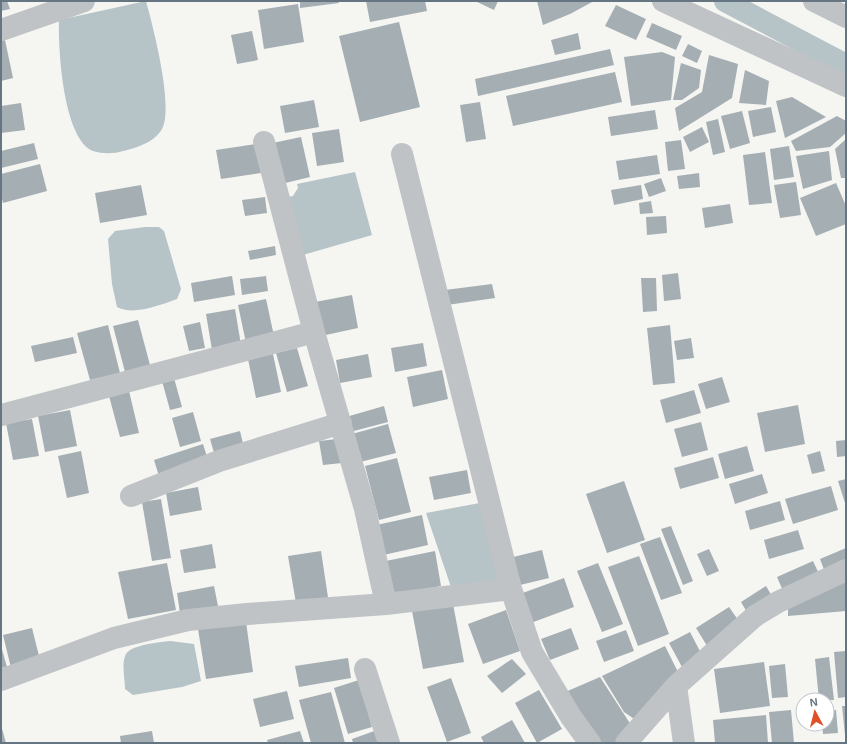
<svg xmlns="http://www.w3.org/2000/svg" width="847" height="744" viewBox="0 0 847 744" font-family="Arial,sans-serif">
<rect width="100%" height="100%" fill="#f5f5f2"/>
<path fill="#b6c3c7" d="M146,1c7,26 28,105 16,128 -7,13 -26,19 -39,22 -9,3 -20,3 -30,0 -30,-12 -35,-103 -34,-131z
M355,172l17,63 -76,22 -14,-59 11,-2 5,-8 -1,-4z
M145,227h14l5,4 17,58 -4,10c-17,6 -44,17 -60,8l-5,-23 -4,-45 7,-8z
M485,502l15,80 -49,5 -25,-74z
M170,641l24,3 7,37 -19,6 -49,8 -8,-6c0,-10 -4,-26 1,-35 5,-9 34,-12 44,-13z"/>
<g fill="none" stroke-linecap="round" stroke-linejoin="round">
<path stroke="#b6c3c7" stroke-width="22" d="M725,1l121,64"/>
</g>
<path fill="#a5aeb3" d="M1,1h6l3,8 -9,2z
M300,1h38l1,2 -39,5z
M366,1h59l2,10 -57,11z
M475,1h23l-4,9z
M537,1h57l-24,13 -27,11z
M298,4l6,38 -40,7 -6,-39z
M616,5l30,14 -10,21 -31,-14z
M399,22l21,85 -60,15 -21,-86z
M652,23l30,13 -6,14 -30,-13z
M252,31l6,29 -21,4 -6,-29z
M578,33l3,16 -26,6 -4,-15z
M5,40l8,38 -12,3v-40z
M688,44l14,7 -5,12 -15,-7z
M610,49l4,16 -136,31 -3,-17z
M662,52l13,5 -4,43 -40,6 -7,-49z
M709,55l29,9 -6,34 -53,33 -4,-23 27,-16z
M681,63l20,7 -2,18 -17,12h-9z
M745,70l24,11 -3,24 -27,-2z
M615,72l7,30 -109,24 -7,-30z
M792,97l34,20 -41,21 -9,-37z
M314,100l5,27 -34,6 -5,-27z
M480,102l6,37 -20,3 -6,-37z
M21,103l4,27 -24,3v-27z
M771,107l5,25 -23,5 -5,-26z
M655,110l3,19 -47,7 -3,-19z
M742,111l8,32 -20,6 -9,-33z
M837,116l9,5v12l-16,14 -34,4 -5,-10z
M718,119l7,33 -12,3 -7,-33z
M702,127l7,15 -19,10 -7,-15z
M339,129l5,33 -27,4 -5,-33z
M301,137l9,40 -33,8 -9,-41z
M846,139v39h-5l-6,-29z
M681,140l4,29 -17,2 -3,-29z
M34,143l4,16 -37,9v-17z
M256,144l5,29 -40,6 -5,-29z
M789,146l5,31 -20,3 -4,-31z
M829,151l3,29 -29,9 -7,-33z
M765,152l7,51 -23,2 -6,-50z
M657,155l3,19 -41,6 -3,-19z
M40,164l7,27 -44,12 -2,-8v-21z
M699,173l1,14 -21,2 -2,-13z
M661,178l5,13 -17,6 -5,-13z
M796,182l5,33 -21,3 -6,-33z
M836,183l10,23v18l-30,12 -16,-38z
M141,185l6,30 -47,8 -5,-30z
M641,185l2,14 -29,6 -3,-15z
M265,197l2,16 -22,3 -3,-16z
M651,201l2,12 -13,1 -1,-11z
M730,204l3,19 -28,5 -3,-20z
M666,216l1,17 -20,2 -1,-18z
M275,246l1,9 -26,5 -2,-9z
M678,273l3,26 -17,2 -2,-26z
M232,276l3,19 -41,7 -3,-19z
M266,276l2,15 -26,4 -2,-16z
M641,278h15l1,33 -14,1z
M492,284l3,14 -48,7 -2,-15z
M352,295l6,33 -37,8 -6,-34z
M266,299l8,37 -28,7 -8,-38z
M235,309l6,36 -29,5 -6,-36z
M138,320l12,45 -25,7 -12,-46z
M200,322l5,26 -16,3 -6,-25z
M108,325l12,48 -30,7 -13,-47z
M670,325l5,58 -22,2 -6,-57z
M73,337l4,16 -42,9 -4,-16z
M691,338l3,20 -17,2 -3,-19z
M423,343l4,23 -32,6 -4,-24z
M297,348l11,38 -21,6 -11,-39z
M273,354l8,38 -25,6 -8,-39z
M368,354l4,23 -32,6 -4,-23z
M442,370l6,29 -35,8 -6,-30z
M722,377l8,25 -24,7 -8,-25z
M174,378l8,29 -12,3 -8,-29z
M694,390l7,23 -35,10 -6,-23z
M129,391l10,42 -19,4 -11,-41z
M798,405l7,39 -40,8 -8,-39z
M384,406l4,16 -38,10 -4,-15z
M70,410l7,36 -32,6 -7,-36z
M193,412l8,29 -21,6 -8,-29z
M32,419l7,37 -26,4 -7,-37z
M701,422l7,28 -26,7 -8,-28z
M388,424l8,29 -36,9 -8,-28z
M240,431l4,17 -29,8 -5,-17z
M337,439l5,24 -19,2 -4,-24z
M846,440v16l-9,1 -1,-16z
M203,444l5,16 -49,16 -5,-16z
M747,446l7,25 -29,8 -7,-25z
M81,451l8,42 -22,5 -9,-42z
M820,451l5,20 -13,3 -5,-19z
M713,457l6,21 -39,11 -6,-21z
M397,458l14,54 -32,8 -14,-54z
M467,470l4,23 -37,7 -5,-23z
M762,474l6,19 -33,11 -6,-20z
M846,479v27l-8,-25z
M624,481l21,59 -38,13 -21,-59z
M831,486l7,24 -45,14 -8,-25z
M198,487l4,23 -32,6 -4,-23z
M161,499l10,59 -19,3 -10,-59z
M780,501l5,19 -35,10 -5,-19z
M422,515l6,30 -49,11 -7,-30z
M671,526l22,55 -10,4 -22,-56z
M798,530l6,19 -35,10 -5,-19z
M660,537l22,56 -21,7 -21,-56z
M212,544l4,24 -32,5 -4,-23z
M846,548v18l-20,9 -6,-16z
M709,549l10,22 -12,5 -10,-22z
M542,550l7,28 -33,8 -7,-28z
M321,551l8,53 -32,5 -9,-53z
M435,551l6,35 -54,10 -6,-34z
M639,556l30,78 -31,12 -30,-79z
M813,561l7,15 -36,17 -7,-16z
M167,563l9,47 -48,9 -10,-47z
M598,563l25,61 -21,8 -25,-61z
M846,575v36l-58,5v-10z
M564,578l10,29 -46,17 -11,-29z
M214,586l4,20 -38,7 -3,-20z
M766,586l7,12 -25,16 -7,-12z
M453,604l11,58 -41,7 -11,-58z
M729,607l14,20 -34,22 -13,-21z
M506,610l14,41 -37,13 -15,-40z
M246,622l7,50 -47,7 -8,-50z
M32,628l8,32 -29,8 -8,-33z
M571,628l8,21 -29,11 -9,-21z
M626,630l8,21 -30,11 -8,-21z
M690,632l13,25 -21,10 -13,-24z
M1,646l6,21 -6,1z
M665,646l15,30 -40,47 -16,-11 -22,-36z
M846,651v46l-8,1 -4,-46z
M829,657l5,43h-15l-4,-41z
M348,658l3,20 -52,9 -4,-21z
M512,659l14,15 -24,19 -15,-17z
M764,662l6,44 -50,7 -6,-44z
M785,664l3,33 -16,1 -3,-32z
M600,677l33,51 -16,15h-21l-33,-50z
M451,678l20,55 -24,9 -20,-55z
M359,680l13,47 -24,7 -14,-46z
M539,690l23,39 -25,14 -22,-40z
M287,691l7,28 -34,8 -7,-28z
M331,692l14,51h-34l-12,-43z
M842,706h4v29h-1z
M791,710l3,33h-22l-3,-31z
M836,710l2,23 -15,1 -1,-10h5v-13z
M766,715l2,28h-53l-2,-23z
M512,720l13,23h-41l-3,-6z
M1,725l5,18h-5z
M377,730l4,13h-28l-1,-4z
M152,731l2,12h-33l-1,-7z
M300,731l4,12h-36l-1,-3z"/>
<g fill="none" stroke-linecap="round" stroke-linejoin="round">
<path stroke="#bfc3c6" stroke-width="22" d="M663,1l183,85
M814,1l32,16
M1,30l83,-29
M264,142l50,190 51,177 21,95
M402,154l109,435 21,63 39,65 19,26
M1,415l313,-83
M131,496l88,-35 122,-38
M365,669l24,74
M1,680l113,-42 74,-18 59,-6 139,-10 125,-15
M676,686l8,57
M626,743l50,-57 79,-70 23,-14 68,-32"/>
</g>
<rect width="847" height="744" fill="none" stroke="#657582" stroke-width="4"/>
<g transform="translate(815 712) rotate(353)"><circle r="19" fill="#ffffff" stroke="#c1c8cd"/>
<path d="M0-3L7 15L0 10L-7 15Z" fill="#e05128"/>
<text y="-6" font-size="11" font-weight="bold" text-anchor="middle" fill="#657582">N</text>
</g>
</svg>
